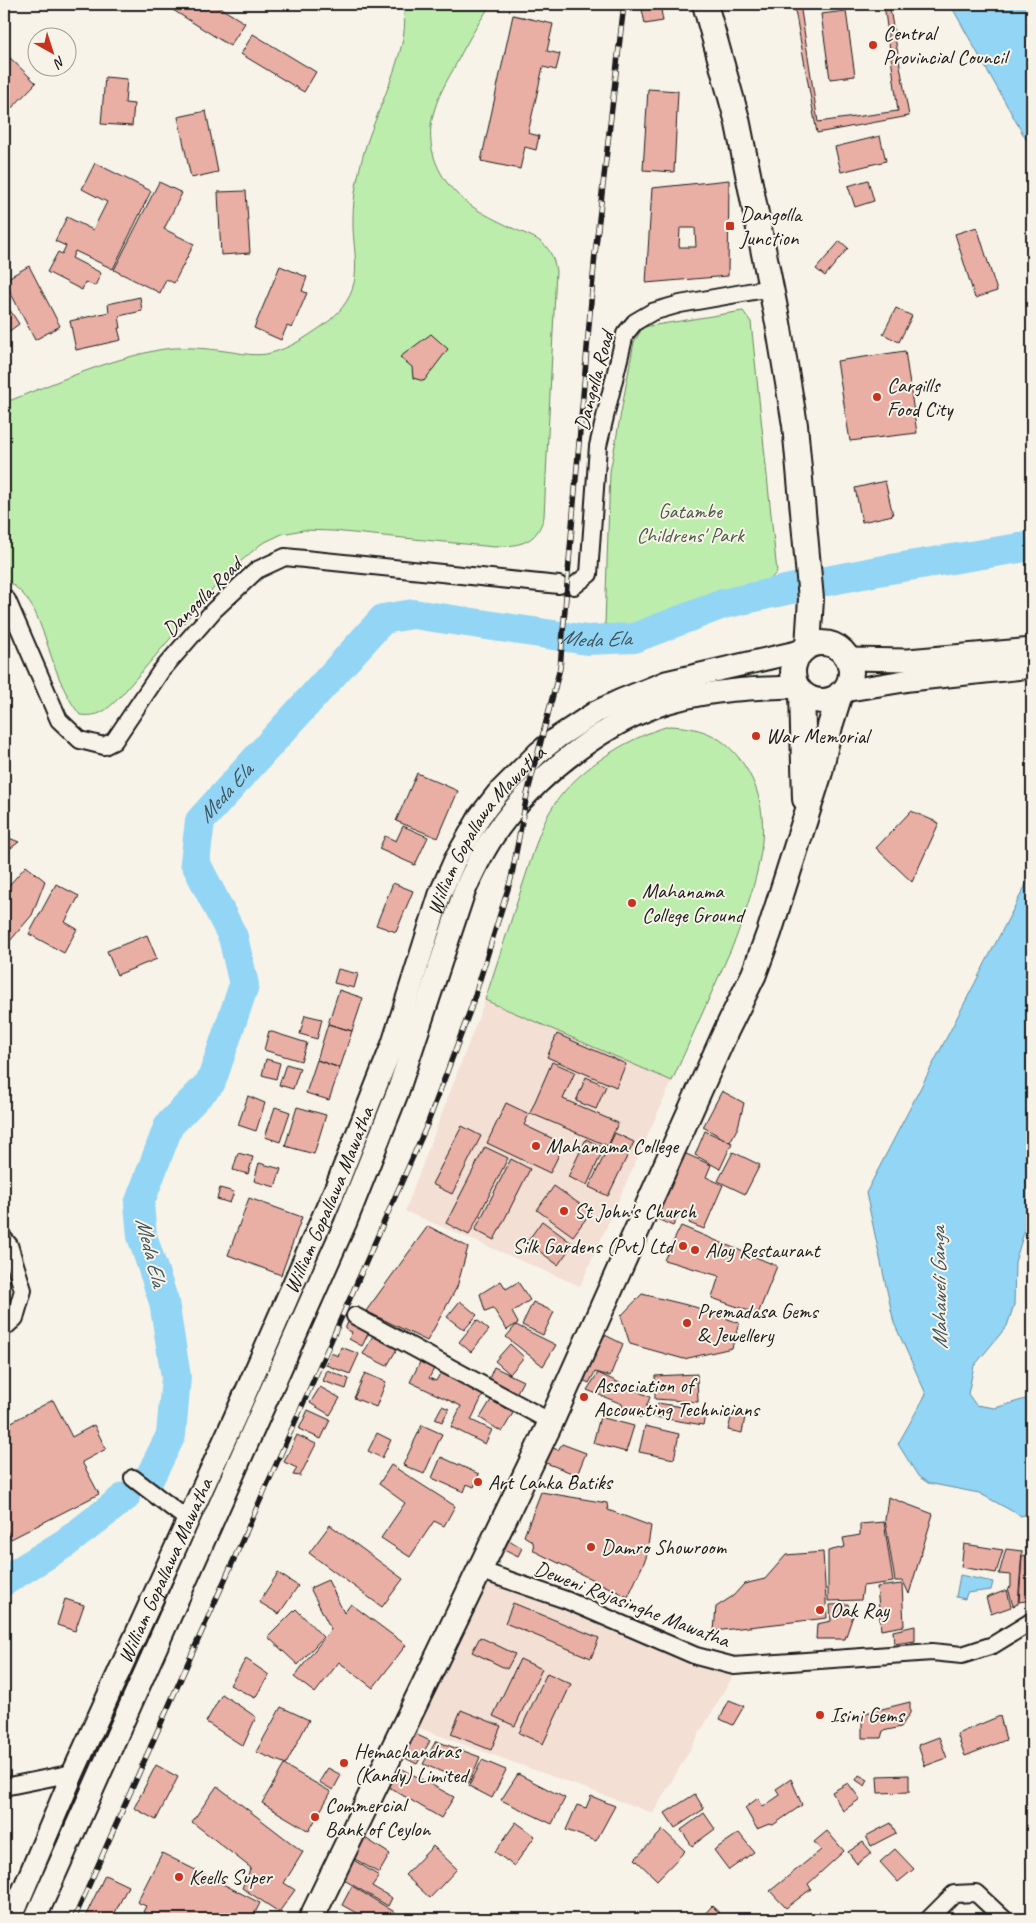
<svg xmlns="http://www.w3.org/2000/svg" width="1036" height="1923" viewBox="0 0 1036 1923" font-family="Caveat,sans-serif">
<rect width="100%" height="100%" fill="#f7f3e8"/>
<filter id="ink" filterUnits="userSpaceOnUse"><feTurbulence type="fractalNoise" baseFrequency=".02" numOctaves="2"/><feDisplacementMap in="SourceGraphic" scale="10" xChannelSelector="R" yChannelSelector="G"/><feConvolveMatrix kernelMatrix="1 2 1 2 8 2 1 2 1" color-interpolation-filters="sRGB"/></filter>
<g filter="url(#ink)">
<path fill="#f3dfd4" d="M485,1000l187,81 -92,205 -175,-75z
M487,1583l76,27 129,55 41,11 -80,137 -237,-86z"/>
<path fill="#bcedac" stroke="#6c8464" d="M400,4h91c-14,21 -27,43 -38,66 -7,12 -14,25 -18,38 -11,32 -1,64 23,87 14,14 34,23 52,32 26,12 41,13 46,44l-12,246c-8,27 -23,28 -49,30l-162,-16 -30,-1 -21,4 -21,10 -35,30 -107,124c-14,13 -19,19 -39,17 -18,-23 -26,-50 -35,-78 -5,-12 -8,-24 -16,-35 -6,-10 -16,-17 -25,-24v-175c50,-20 100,-42 154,-53 21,-4 45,-2 67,1 15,2 32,6 46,2 19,-5 34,-15 50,-26 12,-8 26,-22 31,-37 8,-22 0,-48 1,-71 0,-23 5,-45 11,-67 10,-35 46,-105 40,-138 0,-3 -2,-7 -4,-10z
M743,311l8,11 26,250 -9,10 -150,49 -13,-7 5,-152 24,-130 9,-15z
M669,726c30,1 51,8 70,32 43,55 18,121 -3,180l-64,143 -187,-81 53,-162c3,-8 7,-17 11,-25 22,-40 77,-75 120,-87z"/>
<path fill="#93d5f5" stroke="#638b9e" d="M950,4h82v146z
M1032,873v334l-17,55 -1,43 -7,21 -33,40 -6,28 8,11 19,3 37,-11v116l-11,3 -42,-23 -51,-10 -10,-7 -20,-32 28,-50 -32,-71 -28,-130z
M960,1575l33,7 -2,8 -24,3 -2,6 -9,-2z"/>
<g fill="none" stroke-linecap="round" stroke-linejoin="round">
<g stroke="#93d5f5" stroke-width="30">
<path d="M827,581l51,-10 154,-25"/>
<path id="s1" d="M147,1479l3,-2 21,-42 5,-58 -12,-75 -22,-66 -3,-32 30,-79 42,-43 33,-97 -11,-48 -38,-75 5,-41 183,-202 30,-5 174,26 47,-2 89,-34 72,-16"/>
<path d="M4,1581l63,-39 58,-45"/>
</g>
</g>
<path fill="#e9afa5" stroke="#1c1c1c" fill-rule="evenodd" d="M178,4h36l31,19 -15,23 -57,-36z
M641,4h19l3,17 -18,3z
M794,4h95l20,112 -92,17zM846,11l9,65 -25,3 -9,-65z
M800,4h84l14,107 -80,11z
M513,15l40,9 -6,27 13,3 -4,16 -13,-3 -15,66 11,3 -3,14 -11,-3 -5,22 -39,-8z
M253,34l63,38 -12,20 -63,-38z
M4,52l32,31 -32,33z
M105,77l22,2 -2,24 9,1 -2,22 -31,-2z
M648,89l30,2 -4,81 -31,-2z
M206,111l12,61 -27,6 -13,-61z
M880,136l6,25 -45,11 -6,-25z
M95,163l56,28 -38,78 -38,-18 -3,7 29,15 -6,13 -10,-4 -3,8 -35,-18 11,-20 4,2 4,-8 -11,-5 12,-24 26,13 14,-28 -25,-13z
M729,180l-1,96 -82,7 6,-95zM680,228h15l1,19h-17z
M868,180l6,21 -19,6 -7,-21z
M159,182l23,11 -18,36 30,15 -20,39 -8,-4 -6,14 -46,-23z
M246,191l4,62 -29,2 -3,-63z
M977,227l20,64 -22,7 -20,-64z
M840,241l8,7 -23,28 -9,-7z
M29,266l31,60 -25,14 -31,-60z
M280,266l27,11 -5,14 5,2 -15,35 -5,-2 -6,14 -27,-12z
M140,297l2,14 -23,5 2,12h-3l3,12 -45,10 -6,-29 39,-9 -1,-8z
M4,301l15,23 -15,11z
M896,308l16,8 -13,26 -16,-8z
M431,334l17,15 -24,32 -11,-3 -1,-11 -12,-10z
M905,351l12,82 -67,8 -13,-80z
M885,481l8,34 -31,7 -7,-34z
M417,773l41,18 -20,47 -42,-17z
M911,811l28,12 -27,59 -36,-34z
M403,826l25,11 -13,28 -36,-16 6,-13 11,5z
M4,836l15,6 -15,11z
M26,866l19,15 -13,34 -28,33v-57z
M393,883l20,8 -17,41 -20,-7z
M56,884l23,12 -14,26 12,7 -13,24 -35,-19z
M147,935l10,24 -40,16 -10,-24z
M338,969l20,5 -4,14 -20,-5z
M339,990l24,8 -11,33 -24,-7z
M305,1015l17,4 -5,20 -17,-5z
M328,1024l24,7 -12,37 -23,-8z
M269,1031l38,12 -6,18 -37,-11z
M557,1034l69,30 -10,23 -69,-30z
M266,1059l14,4 -4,16 -14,-4z
M317,1060l23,8 -11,32 -23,-7z
M552,1062l23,10 -12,27 55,24 -10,23 -78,-33z
M286,1064l14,4 -7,21 -14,-4z
M586,1077l20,9 -10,23 -20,-8z
M722,1091l22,12 -6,24 -8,15 -27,-15z
M248,1096l17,7 -9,28 -18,-6z
M506,1103l23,11 -5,11 40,19 -14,29 -63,-30z
M275,1107l15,5 -10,30 -15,-5z
M297,1107l29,8 -12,39 -29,-8z
M462,1126l19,10 -29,58 -20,-10z
M705,1131l27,12 -12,26 -25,-14z
M615,1133l19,9 -26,54 -19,-9z
M586,1139l18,9 -17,37 -19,-8z
M485,1147l23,11 -39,77 -23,-12z
M675,1149l36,16 -5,12 17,8 -19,44 -15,-6 2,-6 -11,-5 -7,14 -27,-12z
M733,1152l27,13 -15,29 -27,-13z
M238,1153l15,4 -5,17 -15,-4z
M511,1159l19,10 -36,71 -19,-10z
M259,1163l22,6 -6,18 -21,-6z
M554,1186l37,26 -18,24 -36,-26z
M220,1188l14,4 -4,11 -13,-4z
M249,1198l53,19 -21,58 -53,-20z
M542,1221l31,23 -15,21 -31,-23z
M428,1226l40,21 -11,40 -30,54 -61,-30z
M681,1226l96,40 -19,48 -46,-16 7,-22 -55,-16z
M501,1281l5,8 12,-7 12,18 -18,12 6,11 -11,7 -14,-22 -8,3 -5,-17z
M642,1294l53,13 44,16 -7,25 -48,11 -54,-15 -9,-28z
M460,1301l17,14 -13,15 -17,-13z
M533,1302l21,10 -11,23 -21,-10z
M349,1320l21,10 -8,16 -13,-7 3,-7 -7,-3z
M477,1320l12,10 -18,22 -12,-10z
M516,1325l40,20 -13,21 -37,-29z
M595,1330l28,14 -13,32 -15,-4 -6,11 -13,-6z
M374,1334l24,13 -11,19 -24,-12z
M510,1344l14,13 -14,17 -15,-13z
M341,1347l18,7 -9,20 -24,-9 5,-12 7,3z
M421,1360l14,7 -6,11 7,3 6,-11 43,21 -14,29 21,10 -7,14 -34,-17 10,-21 -51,-24z
M494,1367l29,14 -7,13 -28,-13z
M327,1370l22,9 -3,10 -23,-8z
M365,1373l21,9 -10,25 -22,-9z
M598,1373l52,24 -8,21 -19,-7 -1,-7 -35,-14z
M697,1374l1,28 -43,-3v-23z
M320,1387l20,11 -10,17 -20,-12z
M53,1400l19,37 22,-12 12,24 -24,13 17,32 -88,45 -7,-15v-98z
M491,1400l22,13 -11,19 -22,-14z
M658,1403l48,8 -3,14 -54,-9z
M442,1406l7,3 -7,13 -7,-3z
M308,1410l22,10 -9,19 -22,-10z
M732,1414l13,3 -3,16 -14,-3z
M600,1417l34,9 -8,26 -33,-9z
M422,1425l20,9 -18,40 -21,-9z
M645,1426l34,8 -5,25 -35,-7z
M377,1433l14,7 -9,18 -14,-7z
M297,1435l19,9 -16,32 -7,-1 4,-7 -13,-6z
M562,1444l24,9 -9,22 -36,-14 7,-15 10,4z
M441,1457l38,17 -5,13 -7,-3 -3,8 -32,-14z
M391,1465l64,41 -11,20 -10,-5 -24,36 -29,-19 24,-35 -26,-19z
M541,1492l66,11 1,7 43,16 -5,32 -18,39 -94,-46 -1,-9 -9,-6z
M888,1497l45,17 -24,80 -6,-13h-8l-10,-61z
M884,1522l9,60 -30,4 -2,14 -33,1v-50l17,-4 -2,-9 17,-3v-11z
M330,1525l73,54 -21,28 -73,-54z
M1029,1534h3v66l-13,2 3,-46 7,-2z
M509,1540l13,8 -4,8 -14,-7z
M964,1544l39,6 -7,23 -35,-6z
M1006,1549l16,2 -4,53 -5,2 -5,-18 3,-1v-12l-12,-1z
M823,1552l4,66 -113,13 2,-24 17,-11 11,-12 21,-5 21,-24z
M278,1573l20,13 -19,28 -20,-12z
M328,1580l16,33 7,-9 55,41 -33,43 -34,-26 -24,31 -21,-16 37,-48 -21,-41z
M902,1584l2,42 -23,4 -4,-43z
M1007,1590l4,17 -20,7 -5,-16z
M65,1599l19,6 -9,26 -18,-6z
M513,1603l86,35 -8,20 -86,-35z
M848,1604l1,6h6l-10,29h-29l1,-15 14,-3 -1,-16z
M296,1609l27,28 -25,28 -30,-28z
M915,1626v15l-21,3 -1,-13z
M480,1637l35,17 -8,15 -35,-17z
M246,1659l23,16 -14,23 -25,-13z
M520,1659l22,10 -27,57 -22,-10z
M547,1673l24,11 -28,60 -24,-11z
M222,1694l34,23 -13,29 -37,-24z
M729,1700l15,6 -11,19 -13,-6z
M910,1702v11l-9,14 -18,4 -2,7h-19v-24z
M281,1707l28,13 -23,44 -30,-12z
M461,1710l40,16 -10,24 -40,-16z
M1000,1716l6,24 -41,16 -8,-22z
M409,1731l21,10 -13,23 -20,-10z
M939,1737l8,21 -22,8 -7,-21z
M436,1741l44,16 -11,26 -46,-19z
M482,1760l24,10 -14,28 -23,-12z
M156,1765l22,12 -22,43 -22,-12z
M284,1765l47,27 -22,39 -47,-28z
M399,1767l55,30 -13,21 -54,-32z
M328,1768l13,7 -8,15 -14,-8z
M518,1774l47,24 -13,26 -51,-24z
M859,1775l9,5 -3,6 -9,-6z
M909,1775v17l-31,1 -1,-17z
M791,1779l11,26 -29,20 -4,-1 -12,5 -12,-21 13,-10 5,9 17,-12 -4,-6z
M848,1783l12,16 -17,12 -11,-19z
M217,1786l86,66 -19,31 11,7 -16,22 -37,-24 9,-20 -59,-46z
M695,1794l9,15 -29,19 -10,-15z
M591,1796l24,10 -19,35 -30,-11 11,-25 9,3z
M704,1813l11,16 -23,17 -11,-16z
M516,1822l19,14 -21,30 -19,-14z
M891,1823l5,10 -25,13 -5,-10z
M663,1830l22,21 -28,29 -22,-21z
M827,1831l17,20 -36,33 3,5 -25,19 -16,-17 51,-41 -7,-8z
M739,1833l15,19 -25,18 -15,-20z
M365,1838l25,16 -11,19 -26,-15z
M863,1842l9,11 -15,11 -9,-12z
M433,1846l24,23 -27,29 -25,-23z
M895,1849l19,20 -16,13 -18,-20z
M162,1853l98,50 -8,16h-96l-13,-7 3,-6 -9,-4z
M349,1857l30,19 -7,10 20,12 -4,8 -49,-29z
M105,1875l23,11 -16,33h-28z
M352,1886l54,33h-39l-25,-14z
M712,1906l14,13h-26z"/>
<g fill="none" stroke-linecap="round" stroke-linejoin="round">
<defs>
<path id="minor" d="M574,586l15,-12 9,-128 27,-112 10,-12 17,-10 28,-8 91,-16
M4,598l3,2 52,120 21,20 24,6 10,-5 47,-70 53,-61 43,-40 28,-13 274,28
M4,1239l5,6 14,45 -8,28 -11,10
M355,1316l196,106
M133,1478l55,42
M479,1570l87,30 130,56 38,10 198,-14 30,3 31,-10 39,-24
M4,1787l69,-14
M929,1919l25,-25 22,-1 28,26"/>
<g id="major">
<path d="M848,659l60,1 124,-11"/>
<path d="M844,691l66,-11 122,-13"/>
<path id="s2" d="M11,1919l62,-146 162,-356 101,-230 57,-144 47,-149 15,-34 25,-44 18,-23 40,-40 20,-16 38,-25 25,-12 45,-18 135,-31"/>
<path d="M35,1919l310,-695 53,-133 66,-199c11,-25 23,-50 41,-72 39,-50 102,-99 164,-118 41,-12 85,-14 128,-15"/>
</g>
<path id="highway" d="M705,4l32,115 41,204 17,102 16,174 -3,47
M793 672a29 29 0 1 1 58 0a29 29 0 1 1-58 0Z
M802,693l3,106
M311,1919l240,-497 175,-391 28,-57 15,-41 51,-161 10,-46 10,-32"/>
</defs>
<use href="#minor" stroke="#1c1c1c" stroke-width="20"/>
<use href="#major" stroke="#1c1c1c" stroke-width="25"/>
<use href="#highway" stroke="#1c1c1c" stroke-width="28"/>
<use href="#minor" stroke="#f7f3e8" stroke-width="16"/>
<use href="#major" stroke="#f7f3e8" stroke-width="21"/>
<use href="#highway" stroke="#f7f3e8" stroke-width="24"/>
<defs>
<path id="rail" d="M74,1919l353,-794 44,-117 40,-129 16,-84 33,-127 35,-414 29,-250"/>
</defs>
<use href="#rail" stroke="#1c1c1c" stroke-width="5.5"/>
<use href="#rail" stroke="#f7f3e8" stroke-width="4" stroke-dasharray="11" stroke-linecap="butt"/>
</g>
</g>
<g fill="#c8321e" stroke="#f7f3e8" stroke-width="2">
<circle cx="873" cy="45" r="5"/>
<rect x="725" y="221" width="10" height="10" rx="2.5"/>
<circle cx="877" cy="397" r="5"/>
<circle cx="756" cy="736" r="5"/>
<circle cx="632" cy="903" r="5"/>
<circle cx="536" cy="1146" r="5"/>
<circle cx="564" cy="1211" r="5"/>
<circle cx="683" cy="1246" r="5"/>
<circle cx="695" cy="1250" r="5"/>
<circle cx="687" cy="1323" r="5"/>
<circle cx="584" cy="1397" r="5"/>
<circle cx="478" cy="1482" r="5"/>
<circle cx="591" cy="1547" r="5"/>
<circle cx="820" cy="1610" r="5"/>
<circle cx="820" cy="1715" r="5"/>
<circle cx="344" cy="1763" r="5"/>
<circle cx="315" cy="1817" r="5"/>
<circle cx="179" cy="1877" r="5"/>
</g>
<g text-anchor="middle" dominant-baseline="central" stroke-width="4" stroke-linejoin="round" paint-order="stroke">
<g font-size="21" fill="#1c1c1c" stroke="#f7f3e8" text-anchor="start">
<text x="883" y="33">Central<tspan x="883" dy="24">Provincial Council</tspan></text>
<text x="740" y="214">Dangolla<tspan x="740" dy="24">Junction</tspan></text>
<text x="887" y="385">Cargills<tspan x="887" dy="24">Food City</tspan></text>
<text x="766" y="736">War Memorial</text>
<text x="642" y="891">Mahanama<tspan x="642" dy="24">College Ground</tspan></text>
<text x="546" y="1146">Mahanama College</text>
<text x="574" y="1211">St John's Church</text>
<text x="673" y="1246" text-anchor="end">Silk Gardens (Pvt) Ltd</text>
<text x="705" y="1250">Aloy Restaurant</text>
<text x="697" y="1311">Premadasa Gems<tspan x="697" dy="24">&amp; Jewellery</tspan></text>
<text x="594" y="1385">Association of<tspan x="594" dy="24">Accounting Technicians</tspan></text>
<text x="488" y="1482">Art Lanka Batiks</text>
<text x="601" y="1547">Damro Showroom</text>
<text x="830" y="1610">Oak Ray</text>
<text x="830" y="1715">Isini Gems</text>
<text x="354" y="1751">Hemachandras<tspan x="354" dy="24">(Kandy) Limited</tspan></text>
<text x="325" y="1805">Commercial<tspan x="325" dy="24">Bank of Ceylon</tspan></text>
<text x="189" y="1877">Keells Super</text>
</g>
<g font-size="21" fill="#1c1c1c" stroke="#f7f3e8">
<text transform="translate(594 381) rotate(-75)">Dangolla Road</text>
<text transform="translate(202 597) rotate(-45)">Dangolla Road</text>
<text stroke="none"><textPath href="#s2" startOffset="1191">William Gopallawa Mawatha</textPath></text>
<text stroke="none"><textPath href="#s2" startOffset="786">William Gopallawa Mawatha</textPath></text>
<text stroke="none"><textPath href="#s2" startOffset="381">William Gopallawa Mawatha</textPath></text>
<text transform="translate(632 1604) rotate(21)">Deweni Rajasinghe Mawatha</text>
</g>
<g font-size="21" fill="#4c5b47" stroke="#f7f3e8">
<text x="690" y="511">Gatambe<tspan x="690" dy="24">Childrens' Park</tspan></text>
</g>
<g font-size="22" font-style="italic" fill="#40545d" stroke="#f7f3e8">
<text stroke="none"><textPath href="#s1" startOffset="1196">Meda Ela</textPath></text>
<text stroke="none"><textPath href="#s1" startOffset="746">Meda Ela</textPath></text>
<text transform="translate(151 1252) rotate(76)">Meda Ela</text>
<text transform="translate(939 1288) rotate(-91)">Mahaweli Ganga</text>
</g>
</g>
<rect width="1036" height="1923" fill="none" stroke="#f7f3e8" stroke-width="20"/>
<rect x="10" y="10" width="1016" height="1903" fill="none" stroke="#1c1c1c" stroke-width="2" filter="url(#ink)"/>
<g transform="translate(52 52) rotate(141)"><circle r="24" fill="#f7f3e8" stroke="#9f9d96"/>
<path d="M0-4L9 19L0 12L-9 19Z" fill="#c8321e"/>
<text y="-8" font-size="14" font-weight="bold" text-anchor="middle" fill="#1c1c1c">N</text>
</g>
</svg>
